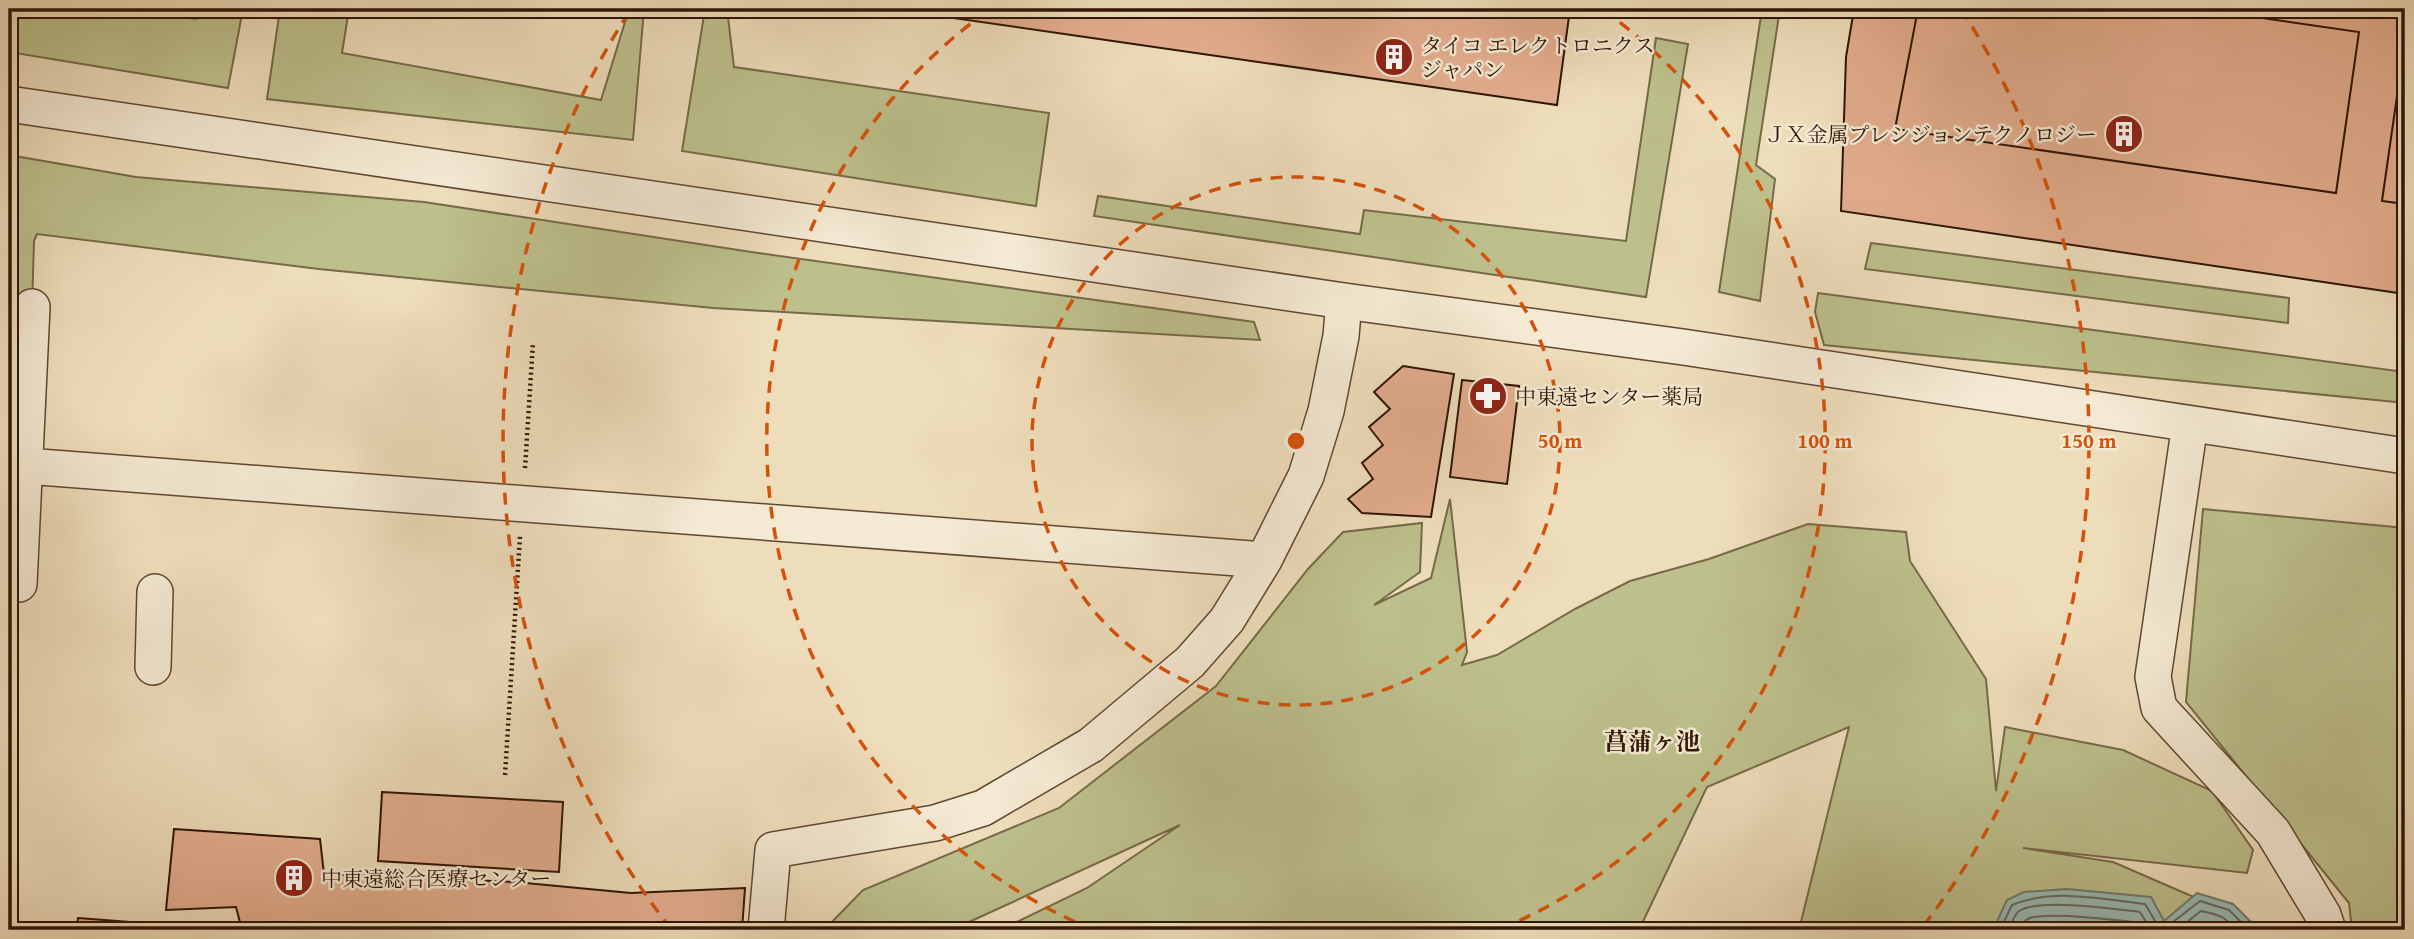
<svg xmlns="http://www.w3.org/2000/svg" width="2414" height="939" viewBox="0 0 2414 939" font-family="'Gentium Book Plus','Noto Serif JP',serif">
<rect width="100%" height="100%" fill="#edb"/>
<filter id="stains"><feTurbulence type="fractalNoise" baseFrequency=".00286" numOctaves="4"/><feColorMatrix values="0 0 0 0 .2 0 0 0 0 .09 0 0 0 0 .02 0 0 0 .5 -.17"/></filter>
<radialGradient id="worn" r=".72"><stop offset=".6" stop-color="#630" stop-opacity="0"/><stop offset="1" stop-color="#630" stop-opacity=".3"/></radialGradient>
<path fill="#bdc08d" stroke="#766a48" stroke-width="2" d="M9,9h234l-15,79 -219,-36z
M280,9h69l-7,44 259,47 28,-91h15l-11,131 -366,-41z
M705,9h22l7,58 315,46 -13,93 -354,-55z
M1762,9h18l-24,156 19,14 -15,122 -41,-9z
M1656,38l32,6 -42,253 -552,-81 4,-20 262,38 4,-24 262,31z
M9,155l127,22 288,25 334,51 496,69 6,18 -547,-32 -394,-39 -282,-35 -3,7 -2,66 -23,-5z
M1871,243l418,55 -1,25 -423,-54z
M1818,293l587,79v31l-581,-58 -9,-33z
M1450,499l17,153 -5,13 35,-10 78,-46 55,-28 79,-22 99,-35 98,8 4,29 76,118 10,112 9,-64 118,23 89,41 41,59 -6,23 -224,-25 90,14 157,68h-471l50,-203 -142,60 -68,143h-639l87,-42 93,-63 -213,98 -21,7h-122l39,-40 196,-82 157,-122 92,-117 35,-37 79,-9 -2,49 -46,33 57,-27z
M2203,509l202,19v402h-53l-3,-27 -163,-201z"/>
<path fill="#9bbbb7" stroke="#70796f" stroke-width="2" d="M96,9h102l-1,10z
M2067,889l84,8 13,24 33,-28 36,11 17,17 -3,9h-254l14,-30 17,-8z"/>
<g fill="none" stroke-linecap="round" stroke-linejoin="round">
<path stroke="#65685e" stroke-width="2" d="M2000,930l12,-25c40,-17 91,-6 133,-1l12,20 7,3 5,-2 31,-24 29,9 12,12v8
M2009,930c2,-6 5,-15 10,-19 19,-13 96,-2 121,1l11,18
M2020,930c0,-1 5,-9 6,-10 12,-10 89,0 107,2l6,8
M2177,930l24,-19c12,3 29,5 31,19"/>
</g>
<path fill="#e2ad8e" stroke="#2f1504" stroke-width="2" d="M891,9h679l-13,96z
M1854,9h551v285l-564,-83 5,-154z
M1918,9h282l159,23 -23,161 -441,-64z
M2405,40v164l-23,-3z
M1403,366l51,8 -23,143 -69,-4 -14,-14 25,-20 -11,-16 21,-18 -14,-18 21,-18 -16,-17z
M1462,380l57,6 -12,98 -57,-7z
M382,792l181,10 -4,70 -181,-11z
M174,829l146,10 4,35 191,8 116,11 114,-5 -3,42h-500l-6,-23 -70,3z
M78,918l157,12h-159z"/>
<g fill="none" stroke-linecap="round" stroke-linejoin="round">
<defs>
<path id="minor" d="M9,104l1335,197 339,46 722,109
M2190,424l-37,253 6,31 114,124 50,83 5,15
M26,466l1238,94
M19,584l13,-277
M153,667l2,-75
M766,930l7,-80 162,-27 48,-15 108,-63 99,-83 37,-42 37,-60 42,-84 20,-65 15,-75 3,-35"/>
</defs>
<use href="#minor" stroke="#5f4732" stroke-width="38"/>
<path stroke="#2f1504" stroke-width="4.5" stroke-dasharray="2 3.5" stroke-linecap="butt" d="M525,468l8,-125
M505,775l15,-239"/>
<use href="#minor" stroke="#f4e9d3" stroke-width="35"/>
</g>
<g fill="none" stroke="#d6520b" stroke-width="3.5" stroke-dasharray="12 9">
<circle cx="1296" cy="441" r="264"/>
<path d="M1094 930A529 529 0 0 1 989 10M1603 10A529 529 0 0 1 1498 930"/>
<path d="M671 929A793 793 0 0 1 631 9M1961 9A793 793 0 0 1 1921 929"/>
</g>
<defs>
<symbol id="building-disc" viewBox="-11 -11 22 22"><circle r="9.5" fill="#8f2418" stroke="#f4e9d3"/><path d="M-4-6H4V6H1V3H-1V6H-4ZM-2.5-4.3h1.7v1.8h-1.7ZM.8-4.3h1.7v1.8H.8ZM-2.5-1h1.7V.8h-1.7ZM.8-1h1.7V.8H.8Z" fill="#fff"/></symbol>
<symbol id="pharmacy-disc" viewBox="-11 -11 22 22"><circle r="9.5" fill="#8f2418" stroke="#f4e9d3"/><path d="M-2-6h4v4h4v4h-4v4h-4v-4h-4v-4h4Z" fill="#fff"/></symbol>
</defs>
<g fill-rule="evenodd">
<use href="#building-disc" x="1372" y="35" width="44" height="44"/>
<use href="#building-disc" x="2102" y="112" width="44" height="44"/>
<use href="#pharmacy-disc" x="1466" y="374" width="44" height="44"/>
<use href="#building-disc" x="272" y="856" width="44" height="44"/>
</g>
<g text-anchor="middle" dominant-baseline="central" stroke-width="5" stroke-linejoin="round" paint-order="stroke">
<g font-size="21" fill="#2f1504" stroke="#f4e9d3" text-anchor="start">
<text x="1421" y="45">タイコ エレクトロニクス<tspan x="1421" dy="24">ジャパン</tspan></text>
<text x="2097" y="134" text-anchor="end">ＪＸ金属プレシジョンテクノロジー</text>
<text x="1515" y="396">中東遠センター薬局</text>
<text x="321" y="878">中東遠総合医療センター</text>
</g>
<g font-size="24" font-weight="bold" fill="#2f1504" stroke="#f4e9d3">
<text x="1652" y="741">菖蒲ヶ池</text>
</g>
</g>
<circle cx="1296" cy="441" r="10" fill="#d6520b" stroke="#f4e9d3" stroke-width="3.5"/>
<g font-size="21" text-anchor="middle" font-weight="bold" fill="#d6520b" stroke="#f4e9d3" stroke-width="5" stroke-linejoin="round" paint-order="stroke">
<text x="1560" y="448">50 m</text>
<text x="1825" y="448">100 m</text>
<text x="2089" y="448">150 m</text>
</g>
<rect width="2414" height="939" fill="none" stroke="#edb" stroke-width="35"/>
<rect x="10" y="10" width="2393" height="918" fill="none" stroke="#2f1504" stroke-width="3.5"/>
<rect x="18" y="18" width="2379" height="904" fill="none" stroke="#2f1504" stroke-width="2"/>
<rect width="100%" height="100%" filter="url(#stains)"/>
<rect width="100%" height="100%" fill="url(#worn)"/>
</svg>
